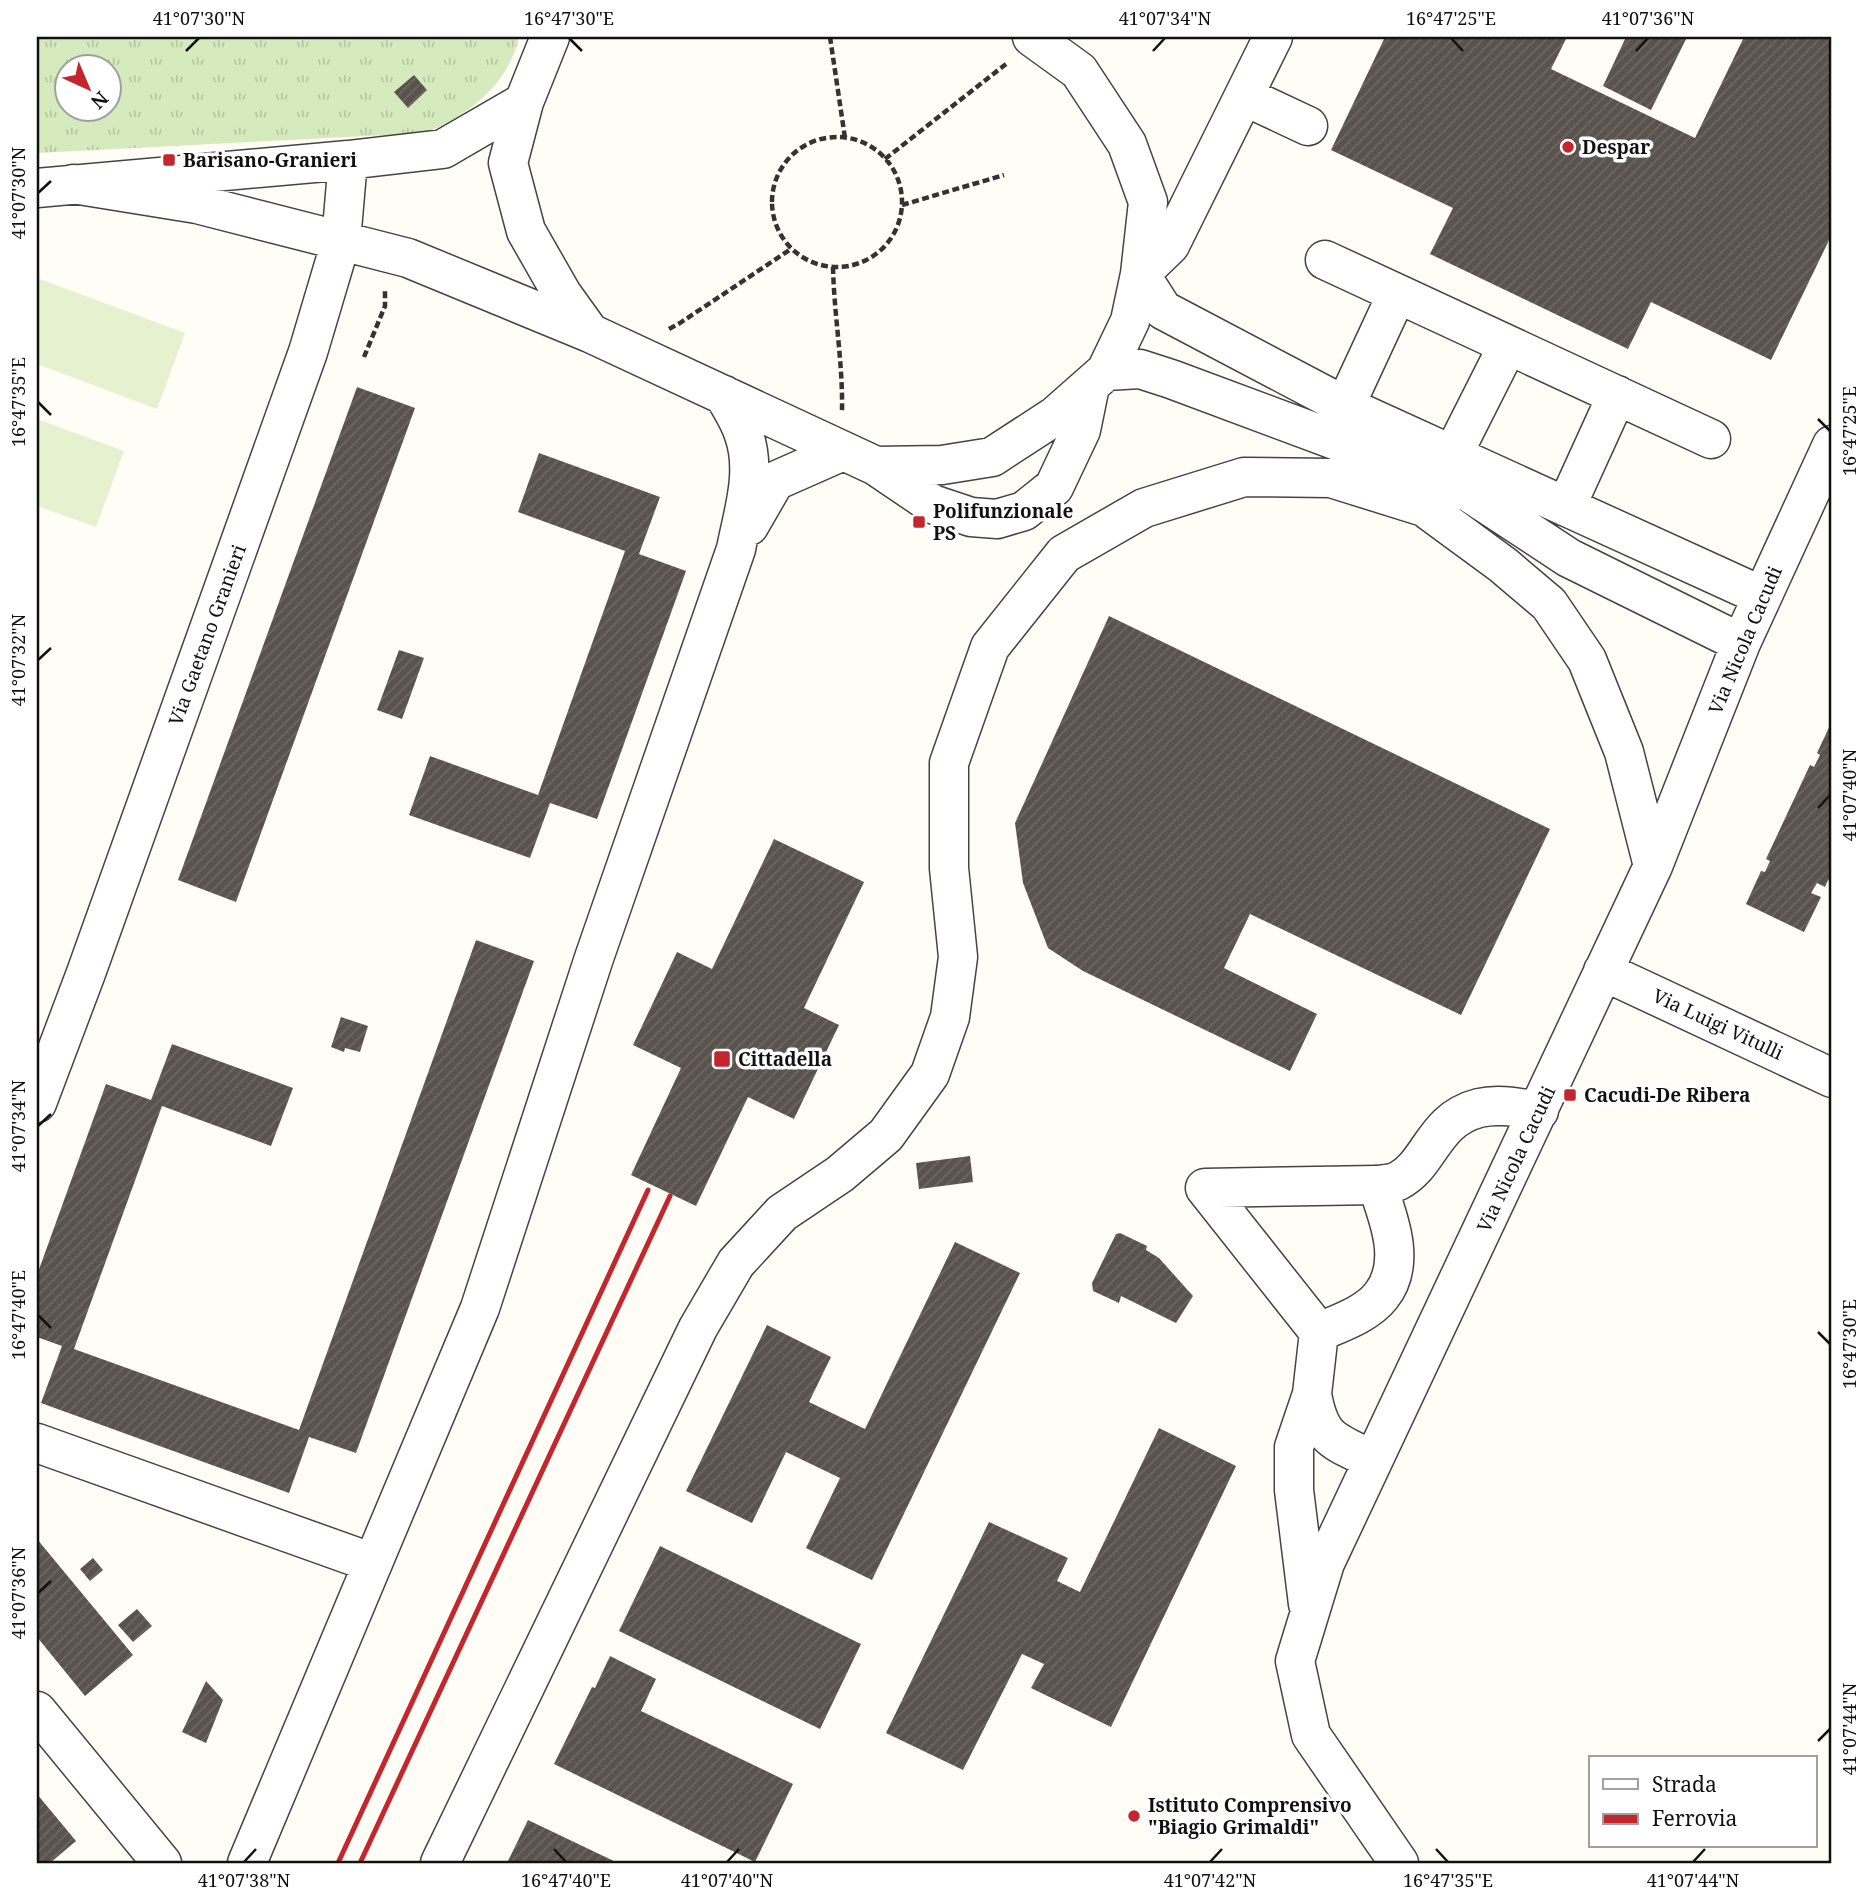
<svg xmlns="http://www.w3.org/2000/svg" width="1869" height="1900" viewBox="0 0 1869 1900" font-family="'Noto Serif',serif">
<defs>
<pattern id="grass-tufts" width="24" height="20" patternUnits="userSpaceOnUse" patternTransform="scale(1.75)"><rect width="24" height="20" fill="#d5ebbd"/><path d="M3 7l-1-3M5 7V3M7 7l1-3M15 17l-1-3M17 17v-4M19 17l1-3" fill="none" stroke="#b6c8a1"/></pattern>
<pattern id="building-hatch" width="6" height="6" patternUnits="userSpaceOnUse" patternTransform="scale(1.75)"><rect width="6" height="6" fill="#5a524d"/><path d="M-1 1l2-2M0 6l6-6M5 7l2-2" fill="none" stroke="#6d6662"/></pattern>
</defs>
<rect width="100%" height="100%" fill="#fffdf5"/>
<path fill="url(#grass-tufts)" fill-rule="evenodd" d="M37,37h482c-11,48 -51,79 -94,96l-388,20zM66,66h42v42h-42z"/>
<path fill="#e6f2cf" d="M37,278l148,55 -28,76 -120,-45z
M37,419l87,32 -28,76 -59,-21z"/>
<path fill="url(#building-hatch)" d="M1385,37h182l-16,32 144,69 49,-101h88v197l-61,126 -120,-58 -23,47 -198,-95 23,-46 -122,-58z
M1626,37h61l-36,73 -48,-24z
M414,75l13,15 -19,18 -14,-16z
M357,387l58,21 -179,494 -58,-22z
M539,453l121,44 -21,57 47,17 -89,248 -47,-16 -20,55 -121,-43 21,-59 108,39 87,-244 -107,-39z
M1109,616l441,213 -89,186 -211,-101 -26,54 93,46 -27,57 -207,-100 -35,-23 -25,-65 -8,-60z
M399,650l25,8 -22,61 -25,-9z
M1832,721v151l-7,15 -8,-4 -6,10 10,4 -17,35 -58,-28 15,-33 4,1 5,-11 -4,-2 44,-94 4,2 6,-12 -3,-2z
M774,839l90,43 -60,126 35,17 -45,94 -46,-22 -52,109 -65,-31 50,-107 -48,-23 44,-93 35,17z
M476,940l58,21 -178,492 -47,-16 -20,56 -248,-90 21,-57 -25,-9v-62l69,-191 45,16 21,-56 121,44 -22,58 -109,-40 -88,243 225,81z
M341,1017l27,9 -8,26 -15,-4 -1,4 -13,-5z
M970,1156l3,26 -54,7 -3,-26z
M1120,1233l27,13 -1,4 13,8 34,38 -17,27 -55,-27 -2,7 -26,-12 -1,-8 24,-49z
M955,1242l65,31 -148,307 -66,-32 34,-70 -54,-26 -34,71 -66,-32 81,-166 64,32 -22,45 56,27z
M1159,1428l77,38 -125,261 -80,-39 13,-24 -22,-10 -59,116 -77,-37 103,-211 79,36 -11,23 23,11z
M37,1539l96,116 -48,41 -48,-59z
M660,1546l201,98 -41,85 -201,-98z
M93,1558l10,12 -13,11 -10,-12z
M137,1609l15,17 -19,16 -15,-17z
M610,1656l46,23 -15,32 152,73 -38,78 -201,-98 38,-77 3,1z
M206,1681l17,19 -17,43 -24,-11z
M37,1794l39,47 -26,22h-13z
M528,1820l90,43h-111z"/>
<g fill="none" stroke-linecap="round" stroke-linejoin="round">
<defs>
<path id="minor" d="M550,37l-26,65 -16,61 18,68 36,63 28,39 286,133 66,-1 50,-8 63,-41 51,-45 24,-50 10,-47 8,-72 -21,-58 -48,-73 -47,-34
M1244,96l64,30
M73,184l124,20 211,54 182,75
M37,188l311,-28 95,-11 81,-47
M1325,260l386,179
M1140,274l23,36 182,96 417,190
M1140,274l30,-29 103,-208
M1106,371l34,-2 31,10 247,92 52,22 99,65 172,85
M1345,406l52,-112
M1452,456l56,-111
M876,466l56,38 39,13 26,2 27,-8 30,-24 27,-57 9,-44
M1566,507l51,-112
M749,526l26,-45 68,-30
M1603,971l229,107
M37,1103l49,-130 222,-621 33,-111 7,-81
M1205,1188l114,144 -7,62 -18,53v43l14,114
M1205,1188l172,-3c7,-1 15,-1 21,-4 33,-17 34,-61 81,-73 20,-5 40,0 60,3
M1319,1332c21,-9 48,-18 62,-36 26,-32 8,-77 -4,-111
M1312,1394c8,46 22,47 61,66
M37,1443l336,120
M37,1711l125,152
M247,1863l233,-555 114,-350 142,-409c7,-36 21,-77 8,-114 -4,-14 -13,-27 -20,-40
M440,1863l258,-535 38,-65 46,-50 58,-39 46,-39 44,-61 20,-57 8,-60 -9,-89v-105l41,-116 74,-93 80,-46 100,-31 87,1 93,29 79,58 46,39 38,56 37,92 29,114
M1399,1863l-88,-128 -16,-74 30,-98 328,-697 88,-223 91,-198"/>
</defs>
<use href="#minor" stroke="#444" stroke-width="41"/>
<path stroke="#333" stroke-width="4.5" stroke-dasharray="7 3.5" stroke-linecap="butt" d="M830,37l15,101
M772 202a65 65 0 1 1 130 0a65 65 0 1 1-130 0Z
M885,159l121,-95
M902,205l102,-30
M833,267c1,48 10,96 9,144
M669,329l11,-6 111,-74
M364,357l21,-51v-17"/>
<use href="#minor" stroke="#fff" stroke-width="38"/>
<path stroke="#c4262e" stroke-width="5" d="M338,1863l310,-673
M360,1863l310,-667"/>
</g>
<path fill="none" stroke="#111" stroke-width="2.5" d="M569,38l13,13M1451,38l12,13M186,51l13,-13M1153,51l12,-13M1636,51l12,-13M38,193l13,-12M38,402l13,13M1818,419l12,12M38,660l13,-12M1818,808l12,-13M38,1126l13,-12M38,1315l13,13M1818,1332l12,12M38,1593l13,-12M1818,1741l12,-12M554,1849l12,13M1436,1849l12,13M244,1862l12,-13M727,1862l12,-13M1210,1862l12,-13M1693,1862l12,-13"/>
<g fill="#c4262e" stroke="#fff" stroke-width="2.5">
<circle cx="1568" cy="147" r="7"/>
<rect x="162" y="153" width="14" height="14" rx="3.5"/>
<rect x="912" y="515" width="14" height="14" rx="3.5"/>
<rect x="713" y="1050" width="18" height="18" rx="3.5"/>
<rect x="1563" y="1088" width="14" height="14" rx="3.5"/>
<circle cx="1134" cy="1816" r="7"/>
</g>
<g text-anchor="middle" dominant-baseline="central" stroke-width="7" stroke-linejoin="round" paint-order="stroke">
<g font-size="19" font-weight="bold" fill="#111" stroke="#fff" text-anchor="start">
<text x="1582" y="147">Despar</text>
<text x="183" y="160">Barisano-Granieri</text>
<text x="933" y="511">Polifunzionale<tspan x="933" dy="22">PS</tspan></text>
<text x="738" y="1059">Cittadella</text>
<text x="1584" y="1095">Cacudi-De Ribera</text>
<text x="1148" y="1805">Istituto Comprensivo<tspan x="1148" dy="22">"Biagio Grimaldi"</tspan></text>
</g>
<g font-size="19" fill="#111" stroke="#fff">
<text transform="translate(207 635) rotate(-70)">Via Gaetano Granieri</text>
<text transform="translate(1745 640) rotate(-67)">Via Nicola Cacudi</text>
<text transform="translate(1718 1024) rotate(25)">Via Luigi Vitulli</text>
<text transform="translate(1516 1159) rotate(-65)">Via Nicola Cacudi</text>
</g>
</g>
<rect width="1869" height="1900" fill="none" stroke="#ffffff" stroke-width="77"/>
<rect x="1589" y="1756" width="228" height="91" fill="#ffffff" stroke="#a0a0a0" stroke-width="2"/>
<rect x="1603" y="1779" width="35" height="10" fill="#ffffff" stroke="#a0a0a0" stroke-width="2"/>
<text x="1652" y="1792" font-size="21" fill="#111111">Strada</text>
<rect x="1603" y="1814" width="35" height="10" fill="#c4262e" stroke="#a0a0a0" stroke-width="2"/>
<text x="1652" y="1826" font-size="21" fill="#111111">Ferrovia</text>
<g transform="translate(88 88) rotate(136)"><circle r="33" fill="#ffffff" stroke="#a0a0a0" stroke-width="2"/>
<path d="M0-5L12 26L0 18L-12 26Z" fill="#c4262e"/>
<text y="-10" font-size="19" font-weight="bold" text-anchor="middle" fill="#111111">N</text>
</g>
<rect x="38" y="38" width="1792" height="1824" fill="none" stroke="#111" stroke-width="2.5"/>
<g font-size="18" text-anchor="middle" fill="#111">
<text x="199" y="25">41°07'30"N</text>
<text x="569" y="25">16°47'30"E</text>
<text x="1165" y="25">41°07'34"N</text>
<text x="1451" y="25">16°47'25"E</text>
<text x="1648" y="25">41°07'36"N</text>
<text transform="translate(19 193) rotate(-90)" y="6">41°07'30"N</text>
<text transform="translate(19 402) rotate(-90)" y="6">16°47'35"E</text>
<text transform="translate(1850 431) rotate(-90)" y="6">16°47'25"E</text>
<text transform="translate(19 660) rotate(-90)" y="6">41°07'32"N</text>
<text transform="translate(1850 795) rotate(-90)" y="6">41°07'40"N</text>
<text transform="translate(19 1126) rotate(-90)" y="6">41°07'34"N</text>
<text transform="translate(19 1315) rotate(-90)" y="6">16°47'40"E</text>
<text transform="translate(1850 1344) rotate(-90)" y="6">16°47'30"E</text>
<text transform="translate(19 1593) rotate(-90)" y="6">41°07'36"N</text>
<text transform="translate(1850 1729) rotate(-90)" y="6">41°07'44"N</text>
<text x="244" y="1887">41°07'38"N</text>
<text x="566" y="1887">16°47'40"E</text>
<text x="727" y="1887">41°07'40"N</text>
<text x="1210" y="1887">41°07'42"N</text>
<text x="1448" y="1887">16°47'35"E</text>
<text x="1693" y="1887">41°07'44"N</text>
</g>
</svg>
